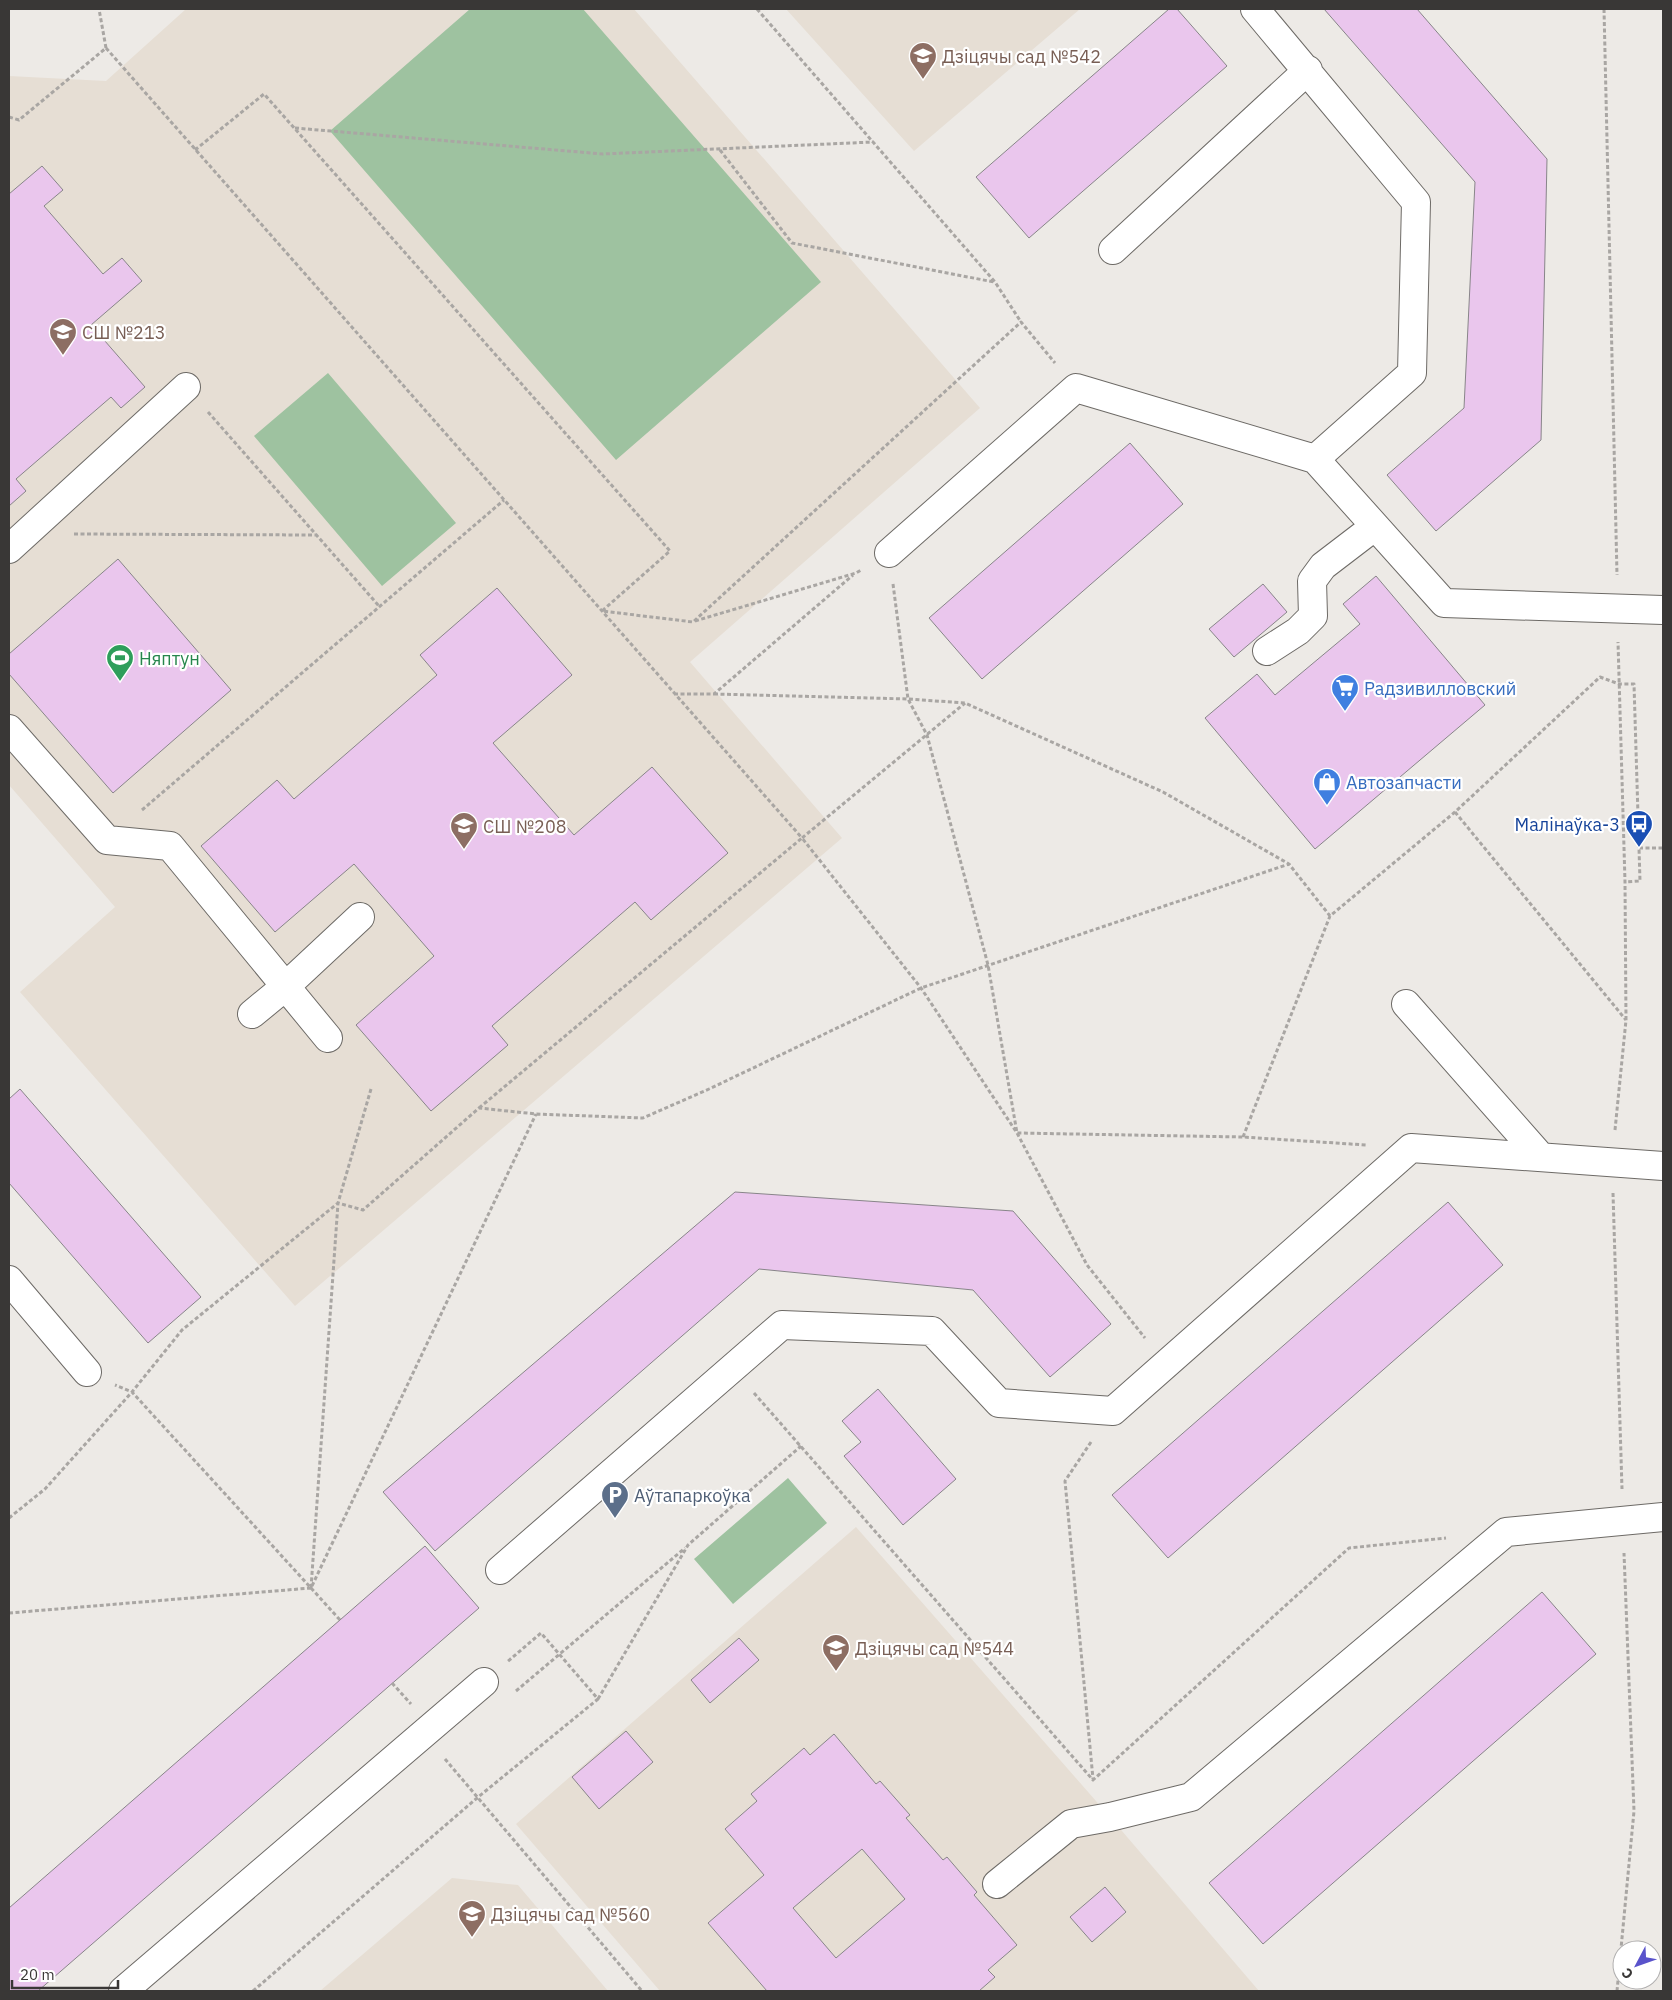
<svg xmlns="http://www.w3.org/2000/svg" width="1672" height="2000" viewBox="0 0 1672 2000" font-family="'IBM Plex Sans',sans-serif">
<rect width="100%" height="100%" fill="#edeae6"/>
<path fill="#e6ded4" d="M186,9h448l346,399 -290,254 152,176 -547,468 -275,-314 95,-85 -106,-122v-709l97,5z
M786,9h294l-166,142z
M856,1527l254,290 149,174h-599l-144,-167z
M452,1878l66,7 90,106h-288z"/>
<path fill="#9ec2a0" d="M470,9h113l238,273 -205,178 -286,-329z
M328,373l128,150 -74,63 -128,-150z
M788,1478l39,45 -94,81 -39,-45z"/>
<path fill="#eac6ed" stroke="#888589" fill-rule="evenodd" d="M1169,9h8l50,57 -198,172 -53,-61z
M1324,9h93l130,150 -6,281 -105,91 -49,-56 77,-67 11,-226z
M42,166l21,24 -19,16 59,68 19,-16 20,23 -51,44 54,62 -24,21 -10,-11 -95,82 10,12 -17,15v-312z
M1130,443l53,61 -201,175 -53,-61z
M118,559l113,131 -118,103 -104,-119v-20z
M1376,576l109,129 -170,144 -110,-131 52,-44 18,21 85,-71 -17,-20z
M1263,584l24,28 -53,45 -25,-28z
M497,588l75,87 -79,68 81,92 78,-68 76,86 -77,67 -16,-18 -143,124 16,19 -77,66 -75,-86 78,-69 -80,-92 -79,68 -74,-86 76,-66 17,19 143,-124 -17,-20z
M20,1089l181,208 -53,46 -139,-160v-84z
M735,1192l278,19 98,113 -61,53 -77,-87 -214,-21 -324,282 -52,-59z
M1448,1202l55,63 -335,293 -56,-63z
M878,1389l78,90 -53,46 -59,-69 17,-14 -19,-21z
M425,1546l54,62 -441,383h-29v-83z
M1542,1592l54,62 -333,290 -54,-61z
M739,1638l20,22 -49,43 -19,-23z
M626,1731l27,31 -54,47 -27,-32z
M834,1734l42,50 4,-3 30,34 -4,3 37,42 4,-3 30,35 -3,3 43,50 -29,25 7,7 -16,14h-212l-59,-68 56,-48 -39,-46 32,-28 -6,-7 53,-46 6,7zM862,1849l43,50 -69,59 -43,-50z
M1105,1887l21,25 -34,30 -22,-25z"/>
<g fill="none" stroke-linecap="round" stroke-linejoin="round">
<defs>
<path id="minor" d="M1255,9l161,193 -4,171 -97,86 129,144 219,7
M1113,250l195,-180
M9,549l177,-162
M889,553l187,-165 239,71
M1267,651l31,-20 15,-15 -1,-35 11,-15 51,-39
M9,729l98,111 63,6 158,192
M1406,1004l135,153
M252,1014l34,-28 74,-69
M9,1280l78,92
M500,1570l282,-245 150,6 67,72 114,8 298,-263 252,18
M997,1884l74,-60 39,-7 81,-20 315,-265 157,-15
M123,1991l361,-309"/>
</defs>
<use href="#minor" stroke="#6d6a66" stroke-width="30"/>
<path stroke="#a9a6a3" stroke-width="3" stroke-dasharray="4 2.5" stroke-linecap="butt" d="M757,9l238,273 26,40
M1604,9l13,566
M106,48l696,790 163,-135
M9,117l10,3 87,-72 -7,-39
M295,128l308,26 270,-12
M195,150l69,-56 406,457 -68,60 91,11 328,-300 34,41
M720,150l72,93 202,39
M208,412l171,194
M74,534l242,1
M893,584l15,115 19,36 61,230 29,168 226,4 123,8
M695,621l161,-48 5,-3
M674,694h40l139,-119
M714,694l194,5 57,4 198,89 126,72
M142,810l362,-310
M1455,812l171,208
M1639,848h24
M371,1089l-33,114 -27,385 225,-474
M479,1108l323,-270 119,150 96,145 70,132 58,73
M1615,1130l11,-110 -1,-138 -7,-240
M1243,1137l87,-221
M1613,1193l9,296
M754,1393l339,387 256,-232 97,-10
M1091,1442l-26,39 28,298
M9,1518l36,-29 87,-97 50,-62 156,-127 25,7 116,-102 57,6 107,4 66,-29 212,-101 368,-124 41,52 125,-104 145,-135 19,7h15l6,197 -15,1
M311,1588l29,32
M9,1613l302,-25 -179,-196 -17,-7
M392,1683l19,21
M516,1691l169,-143
M598,1699l90,-154 113,-99
M445,1759l197,232
M253,1991l224,-193 121,-99 -57,-66 -34,29
M1617,1991l17,-180 -10,-258"/>
<use href="#minor" stroke="#fff" stroke-width="28"/>
</g>
<defs>
<symbol id="school-pin" viewBox="-11 -11 22 30"><path d="M0 17L-7.5 6A9.5 9.5 0 1 1 7.5 6Z" fill="#8d6e63" stroke="#fff"/><path d="M0-5L7-2L0 1L-7-2ZM-4 1L0 2.5L4 1V4Q0 6-4 4Z" fill="#fff"/></symbol>
<symbol id="stadium-pin" viewBox="-11 -11 22 30"><path d="M0 17L-7.5 6A9.5 9.5 0 1 1 7.5 6Z" fill="#2e9e5b" stroke="#fff"/><path d="M0-5a6.5 5 0 1 0 0 10a6.5 5 0 1 0 0-10ZM-3.5-1.8h7v3.6h-7Z" fill="#fff"/></symbol>
<symbol id="supermarket-pin" viewBox="-11 -11 22 30"><path d="M0 17L-7.5 6A9.5 9.5 0 1 1 7.5 6Z" fill="#3f7fe0" stroke="#fff"/><path d="M-6-5.5h2.5l.6 2H6L4.5 2H-2.5L-4.4-4H-6ZM-1.5 3.2a1.3 1.3 0 1 0 .1 0ZM3 3.2a1.3 1.3 0 1 0 .1 0Z" fill="#fff"/></symbol>
<symbol id="shop-pin" viewBox="-11 -11 22 30"><path d="M0 17L-7.5 6A9.5 9.5 0 1 1 7.5 6Z" fill="#3f7fe0" stroke="#fff"/><path d="M-5-2.5h2.3a2.7 3.5 0 0 1 5.4 0H5L5.5 6h-11ZM-1.5-2.5h3a1.5 2.3 0 0 0-3 0Z" fill="#fff"/></symbol>
<symbol id="bus-pin" viewBox="-11 -11 22 30"><path d="M0 17L-7.5 6A9.5 9.5 0 1 1 7.5 6Z" fill="#1a4fb4" stroke="#fff"/><path d="M-5-6H5V4H4V6H2V4H-2V6H-4V4H-5ZM-3.5-4V0h7V-4ZM-3.5 1.2v1.5H-2V1.2ZM2 1.2v1.5H3.5V1.2Z" fill="#fff"/></symbol>
<symbol id="parking-pin" viewBox="-11 -11 22 30"><path d="M0 17L-7.5 6A9.5 9.5 0 1 1 7.5 6Z" fill="#5c6f8a" stroke="#fff"/><path d="M-3.5-5.5H1a3.5 3.5 0 0 1 0 7H-1V5.5H-3.5ZM-1-3.4V-.6H.8a1.4 1.4 0 0 0 0-2.8Z" fill="#fff"/></symbol>
</defs>
<g fill-rule="evenodd">
<use href="#school-pin" x="907" y="40" width="32" height="43"/>
<use href="#school-pin" x="47" y="316" width="32" height="43"/>
<use href="#stadium-pin" x="104" y="642" width="32" height="43"/>
<use href="#supermarket-pin" x="1329" y="672" width="32" height="43"/>
<use href="#shop-pin" x="1311" y="766" width="32" height="43"/>
<use href="#bus-pin" x="1623" y="808" width="32" height="43"/>
<use href="#school-pin" x="448" y="810" width="32" height="43"/>
<use href="#parking-pin" x="599" y="1479" width="32" height="43"/>
<use href="#school-pin" x="820" y="1632" width="32" height="43"/>
<use href="#school-pin" x="456" y="1898" width="32" height="43"/>
</g>
<g text-anchor="middle" dominant-baseline="central" stroke-width="4.5" stroke-linejoin="round" paint-order="stroke">
<g font-size="18" fill="#785e54" stroke="#fff" text-anchor="start">
<text x="942" y="56">Дзіцячы сад №542</text>
<text x="82" y="332">СШ №213</text>
<text x="483" y="826">СШ №208</text>
<text x="855" y="1648">Дзіцячы сад №544</text>
<text x="491" y="1914">Дзіцячы сад №560</text>
</g>
<g font-size="18" fill="#27864d" stroke="#fff" text-anchor="start">
<text x="139" y="658">Няптун</text>
</g>
<g font-size="18" fill="#366cbe" stroke="#fff" text-anchor="start">
<text x="1364" y="688">Радзивилловский</text>
<text x="1346" y="782">Автозапчасти</text>
</g>
<g font-size="18" fill="#164399" stroke="#fff" text-anchor="end">
<text x="1620" y="824">Малінаўка-3</text>
</g>
<g font-size="18" fill="#4e5e75" stroke="#fff" text-anchor="start">
<text x="634" y="1495">Аўтапаркоўка</text>
</g>
</g>
<rect width="1672" height="2000" fill="none" stroke="#393736" stroke-width="20"/>
<g transform="translate(1637 1965) rotate(229)"><circle r="24" fill="#ffffff" stroke="#b0afaf"/>
<path d="M0-4L9 19L0 12L-9 19Z" fill="#5a53cb"/>
<text y="-8" font-size="14" font-weight="bold" text-anchor="middle" fill="#393736">С</text>
</g>
<path d="M12 1980v8h106v-8" fill="none" stroke="#393736" stroke-width="2.5"/>
<text x="20" y="1980" font-size="15" fill="#393736" stroke="#ffffff" stroke-width="4" paint-order="stroke">20 m</text>
</svg>
